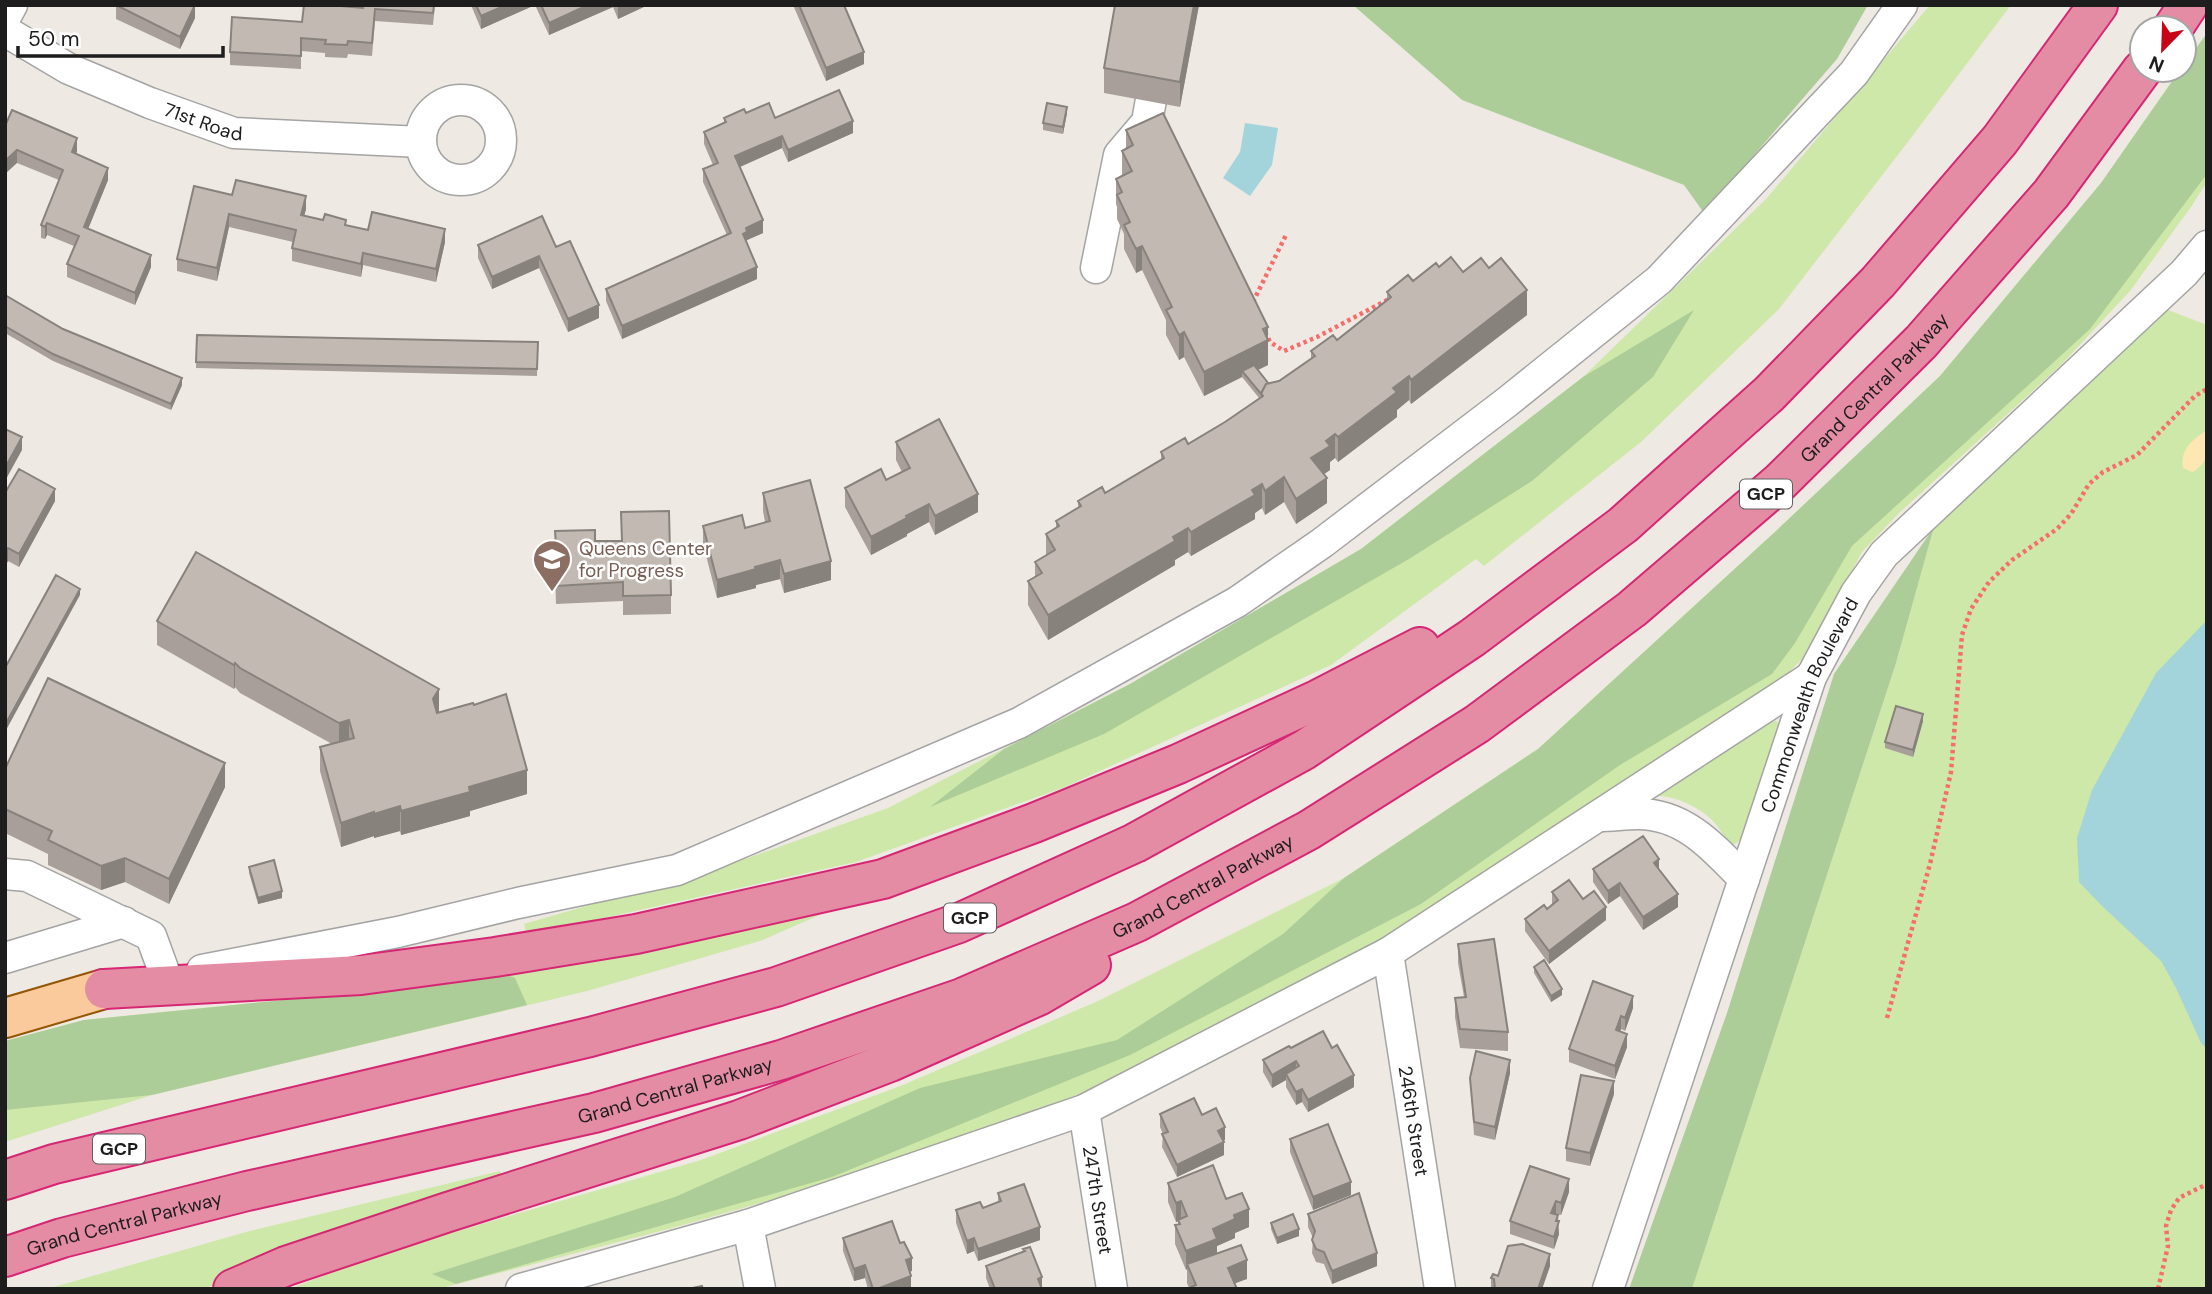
<svg xmlns="http://www.w3.org/2000/svg" width="2212" height="1294" viewBox="0 0 2212 1294" font-family="'DM Sans',sans-serif">
<rect width="100%" height="100%" fill="#eee9e3"/>
<path fill="#cee8a9" d="M1930,5h81l-107,142 -125,162 -138,133 -157,124 -8,-7 -145,106 -266,122 -209,75 -329,73 -3,-11 204,-59 160,-57 242,-124 231,-135 222,-172 183,-178z
M2207,33v149l-16,25 -61,84 -69,74 -164,150 -35,37 -55,102 -28,28 -322,208 -82,57 -158,81 -136,65 -82,35 -178,58 -149,42 -234,61h-149l90,-35 322,-94 202,-75 195,-84 246,-123 194,-129 238,-218 164,-155 161,-193 79,-113h4v-5z
M2163,308l44,17v964h-515l204,-626 38,-136z
M1776,721l6,4 -40,114 -9,6c-10,-8 -14,-19 -23,-27 -14,-12 -35,-22 -53,-22l-4,-4 115,-70z
M872,892l-112,49 -173,50 -435,104 -147,47v-101l79,-21 260,-26z
M500,1171l3,11 -300,107h-156l199,-57z"/>
<path fill="#adcd98" d="M1353,5h515l-31,54 -133,154 -20,-28 -222,-85z
M2207,33v141l-117,155 -238,217 -57,97 -23,31 -152,91 -199,139 -291,151 -298,122 -376,107 -24,-10 243,-77 245,-109 197,-48 166,-106 61,-56 194,-129 238,-218 164,-155 161,-193 79,-113h4v-5z
M1694,310l-41,67 -121,104 -123,78 -305,175 -174,73 74,-58 126,-65 231,-135 222,-172z
M1934,527l-38,136 -204,626h-63l98,-276 107,-339z
M489,969l26,9 12,27 -375,90 -147,15v-69l79,-21 260,-26z"/>
<path fill="#fee7b2" d="M2207,430c0,17 3,34 -15,42l-9,-4c-3,-19 9,-28 24,-38z"/>
<path fill="#a4d4db" d="M1245,123l33,5 -6,37 -22,31 -27,-18 17,-26z
M2207,620v429l-6,-6 -25,-55 -15,-27 -60,-56 -22,-23 -2,-44 15,-48 64,-117z"/>
<g fill="none" stroke-linecap="round" stroke-linejoin="round">
<defs>
<g id="minor">
<path d="M5,18l7,-13"/>
<path id="s1" d="M5,31l64,38 81,34 84,30 187,9"/>
<circle cx="461" cy="140" r="40"/>
<path d="M1096,268l23,-113 28,-33 21,-117"/>
<path d="M1599,816c13,0 26,-2 39,-2 47,0 76,34 106,65"/>
<path d="M5,874l22,2 124,60 15,41"/>
<path id="s2" d="M1388,953l52,336"/>
<path d="M5,958l119,-36"/>
<path d="M202,970l196,-38 120,-29 159,-33 342,-147 218,-121 85,-59 185,-141 152,-122 195,-207 48,-68"/>
<path id="s3" d="M1084,1110l28,179"/>
<path d="M748,1225l12,64"/>
<path d="M521,1289l227,-64 336,-115 304,-157 423,-276"/>
<path id="s4" d="M1608,1289l203,-612 45,-84 28,-39 300,-281 23,-27"/>
</g>
<path id="major" d="M5,1018l99,-29"/>
<g id="highway">
<path d="M2173,28l15,-23"/>
<path d="M104,989l257,-14 134,-18 141,-23 247,-55 151,-56 144,-59 141,-65 101,-52"/>
<path d="M5,1180l49,-16 536,-127 186,-50 183,-64 176,-80 169,-93 168,-112 151,-113 146,-131 109,-112 122,-142 98,-135"/>
<path id="s5" d="M5,1257l57,-19 185,-47 347,-78 187,-53 181,-62 175,-76 172,-92 168,-106 155,-115 148,-127 141,-140 130,-148 91,-124"/>
<path d="M233,1289l53,-23 162,-54 291,-92 151,-58 148,-66 53,-31"/>
</g>
</defs>
<use href="#minor" stroke="#a4a4a4" stroke-width="33"/>
<use href="#major" stroke="#945603" stroke-width="42"/>
<use href="#highway" stroke="#d52773" stroke-width="42"/>
<path stroke="#f76d6b" stroke-width="4.5" stroke-dasharray="3.5 3.5" stroke-linecap="butt" d="M1253,302l33,-67
M1265,332l5,10 14,9 33,-14 72,-38
M1887,1018l43,-154 21,-92 11,-137 9,-26 18,-27 23,-22 45,-31 14,-15 18,-30 14,-12 34,-17 58,-59 12,-7
M2158,1289l10,-43 -2,-20 5,-16 8,-12 28,-14"/>
<use href="#minor" stroke="#fff" stroke-width="30"/>
<use href="#major" stroke="#fac99c" stroke-width="38"/>
<use href="#highway" stroke="#e58ca5" stroke-width="38"/>
</g>
<path fill="#a89f9a" d="M116,5l79,13 -15,31 -64,-30z
M363,5h72l-2,20 -58,-4 -3,35 -24,-2 -1,4 -22,-1v-4l-24,-2v18l-71,-4v-13l133,-44z
M471,5h64l-54,24z
M535,5h113l-30,14 -5,-12 -64,28z
M793,5h51l20,59 -38,17z
M1115,5h84l-19,102 -76,-14v-25z
M746,113l29,5 78,15 -65,29 -6,-14 -42,19 23,66 -16,7v5l10,34 -135,60 -16,-38v-12l121,-54 -24,-53v-13l10,-4 -9,-21v-12l20,-9v-5z
M1067,113l-4,21 -20,-4v-7z
M5,126l72,25 -1,3 32,26 -20,49 63,38 -16,38 -68,-28v-13l7,-18 -27,-11 -2,4 -4,-1v-13l18,-45 -42,-17z
M1126,130l142,209v26l-11,5 11,13 11,-2 32,-22v-8l26,-11 50,-39v-9l26,-11 26,-14 24,5 64,43 -116,89 -2,-4 -12,10v7l-59,45 -3,-4 -5,4v8l-6,4 3,29 -31,21 -12,-22 -19,13 -3,-7 -7,5v6l-64,37 -3,-4 -13,8v5l-127,75 -20,-35v-24l7,-5v-14l11,-6v-22l10,-6v-7l22,-13v-7l27,-8 56,-34v-7l27,-8 37,-22 34,-24 -17,-21 -38,19 -20,-39 -5,3 -13,-25v-15l-24,-50 -6,3 -12,-24v-15l-7,-15v-12l-1,-3v-25l6,-3v-25l4,-2z
M232,195l74,14 -2,7 64,14 77,12 -9,40 -73,-17 -2,12 -69,-16v-13l1,-6 -64,-15 -12,54 -40,-10v-12z
M478,245l78,2 43,71 -31,14 -29,-64 -47,21 -14,-31z
M5,295l58,34 119,56 -11,25 -118,-49 -48,-28z
M197,335l341,7 -1,34 -341,-8z
M896,442l82,70 -43,23 -6,-13 -22,12v2l-36,19 -26,-48v-19l41,-8 16,-8 -6,-12z
M5,493l50,8 -36,66 -11,-6 -3,5z
M763,493l68,87 -47,13 -4,-14 -24,6v3l-39,10 -14,-54v-18l42,2 20,-6 -2,-11z
M621,512l50,83v19l-48,1v-14l-67,3 -1,-30h2l-2,-43 40,10h26z
M157,621l282,92 88,81 -57,17v5l-69,19 -1,-4 -26,7v-2l-33,11 -21,-76v-24l12,-3 -92,-51 -5,-6 -1,2 -77,-44z
M1923,721l-10,36 -28,-9v-6z
M5,769l220,18 -56,117 -44,-22 -24,8 -53,-25v-11l-43,-21z
M249,867l33,31 -24,6 -9,-31z
M1593,869l66,1 19,37 -35,23 -23,-34 -12,8 -15,-22z
M1552,892l31,7 23,21 -57,44 -24,-33v-12l22,-10 5,-4z
M1458,944l50,88v19l-48,-3 -5,-31v-19l9,-1 -6,-34z
M1534,967l28,28 -11,7 -17,-29z
M1633,1008l-8,23 -4,-2 -1,3 7,15 -12,32 -46,-17v-13z
M1291,1048l63,39 -46,25 -6,-10 -6,3 -10,-18v-7l-14,8 -9,-16v-12z
M1510,1073l-15,67 -21,-5 -4,-57z
M1614,1094l-24,72 -24,-5v-13z
M1160,1114l42,1 23,25 -2,1 1,14 -47,22 -15,-30 1,-13 -3,-7z
M1290,1139l61,56 -38,15 -23,-58z
M1168,1183l58,16 23,28 -14,6v5l-18,8v7l30,26 -58,9 -2,-5v-14l-1,1 -11,-26v-19l3,-1v-3l-2,1 -8,-20z
M1569,1192l-8,23 -6,-1 4,20 -5,15 -44,-15v-13z
M998,1193l42,47 -62,21 -4,-10 -7,3 -11,-31v-13l27,-2 15,-6z
M1308,1214l69,52 -45,18 -8,-20 -8,-2 -4,-9 1,-15 -5,-11z
M1271,1223l28,13 -22,8 -6,-15z
M843,1238l57,5 12,28h-2l1,18h-43l-3,-11 -11,3 -11,-30z
M1023,1249l19,40h-52l-4,-11v-12l37,-15z
M1550,1266l-8,23h-51v-11l7,-2z"/>
<path fill="#88827d" d="M195,5v13l-15,31v-12z
M506,5h29l-54,24v-13z
M588,5h25v2l-64,28v-12z
M620,5h28l-30,14v-13z
M1194,5h5l-19,102v-25z
M864,52v12l-38,17v-13z
M1067,107v6l-4,21v-7z
M853,121v12l-65,29v-12z
M782,136v12l-47,21v-13z
M77,138v13l-5,14v-13z
M17,150v13l-12,11v-13z
M108,168v12l-24,59v-12z
M306,196v13l-5,19v-13z
M229,214v13l-12,54v-13z
M763,220v13l-16,7v5l-4,-11 3,-6z
M47,223v12l-2,4v-12z
M445,229v13l-9,40v-13z
M1142,246v24l-6,3v-24z
M363,253v12l-2,12v-13z
M151,255v12l-16,38v-12z
M539,256v12l-47,21v-12z
M757,267v12l-135,60v-13z
M1527,290v25l-116,89v-24z
M599,305v13l-31,14v-13z
M1268,327v38l-22,11 -4,-5v6l-38,19v-24z
M1184,332v25l-5,3v-25z
M1409,376v24l-12,10v7l-59,45v-25l55,-49z
M182,378v7l-11,25v-6z
M1335,434v24l-5,4v8l-19,13v-25l15,-17z
M22,437v13l-17,31v-13z
M1284,477v25l-19,13v-24z
M1327,478v25l-31,21v-25z
M1262,484v24l-7,5v6l-64,37v-24z
M55,489v12l-36,66v-13z
M978,494v18l-43,23v-19z
M929,504v18l-22,12v2l-36,19v-18z
M1188,528v24l-13,8v5l-127,75v-25z
M8,548v13l-3,5v-13z
M780,560v19l-24,6v3l-39,10v-18l38,-13z
M831,561v19l-47,13v-19z
M80,589v6l-75,137v-7z
M235,663v24l-1,2v-24z
M439,689v25l-6,9v-24z
M1923,714v7l-10,36v-7z
M349,720v25l-10,3v-25z
M225,763v24l-56,117v-25z
M527,770v24l-57,17v5l-69,19v-24l68,-24z
M400,806v25l-26,7v-24z
M374,812v24l-33,11v-24z
M125,858v24l-24,8v-24z
M1659,859v13l-5,-9z
M1620,883v13l-12,8v-13z
M282,891v7l-24,6v-6z
M1678,894v13l-35,23v-13z
M1606,907v13l-57,44v-13z
M1562,989v6l-11,7v-6z
M1633,996v12l-8,23v-13z
M1621,1016v13l-5,14v-13z
M1627,1034v13l-12,32v-13z
M1510,1060v13l-15,67v-13z
M1296,1061v13h-10v6l-14,8v-13z
M1354,1075v12l-46,25v-12z
M1614,1081v13l-24,72v-13z
M1302,1089v13l-6,3v-13z
M1225,1127v13l-7,3v-12z
M1224,1142v13l-47,22v-12z
M1569,1179v13l-8,23v-12z
M1351,1182v13l-38,15v-13z
M1181,1201v19l-5,2v-19z
M1556,1201v12l-5,12v-12z
M1249,1209v18l-14,6v5l-18,8v11l-30,7v5l-1,1v-19l27,-22 21,-14z
M1558,1215l1,19 -5,15v-12z
M1040,1227v13l-62,21v-12z
M1299,1229v7l-22,8v-6z
M974,1238v13l-7,3v-13z
M1377,1253v13l-45,18v-13z
M1550,1254v12l-8,23h-4z
M912,1258v13l-6,2v-13z
M1247,1260v19l-19,7v-18z
M865,1265v13l-11,3v-12z
M911,1276v13h-34z
M1042,1277v12l-4,-10z"/>
<path fill="#c3b9b3" stroke="#88827d" stroke-width="2" d="M116,5h79l-15,32z
M304,5h24l35,3v-3h71l-1,8 -58,-4 -3,34 -24,-2 -1,4 -22,-1 1,-4 -25,-2v18l-71,-4 2,-35 70,5z
M476,5h30l-25,11z
M541,5h47l-39,18z
M799,5h45l20,47 -38,16z
M1115,5h79l-14,77 -76,-14z
M839,90l14,31 -65,29 -6,-14 -47,20 28,64 -17,8 1,4 -4,2 14,33 -135,59 -16,-37 125,-56 -28,-64 15,-6 -14,-31 22,-10 -2,-4 20,-9 2,4 23,-10 6,15z
M1047,103l20,4 -4,20 -20,-4z
M12,110l65,28 -5,14 36,16 -24,59 67,28 -16,38 -68,-29 12,-28 -32,-13 -2,4 -4,-2 22,-55 -46,-20 -12,11v-35z
M1163,113l105,214 -5,2 5,11 -64,32 -20,-40 -5,3 -13,-25 6,-3 -30,-61 -6,3 -12,-24 6,-3 -13,-27 5,-3 -6,-13 16,-8 -10,-20 11,-6 -7,-15z
M236,180l70,16 -5,19 22,5 2,-6 21,6 -1,5 23,5 4,-18 73,17 -9,40 -73,-16 -2,11 -69,-16 4,-18 -67,-16 -12,54 -40,-9 17,-73 38,9z
M542,216l14,31 14,-6 29,64 -31,14 -29,-63 -47,21 -14,-32z
M1451,257l12,15 18,-14 8,10 12,-10 26,32 -116,90 -2,-4 -16,12 4,4 -59,45 -3,-3 -9,7 4,5 -19,12 16,20 -31,21 -12,-22 -19,14 -3,-7 -10,6 3,5 -64,37 -3,-4 -15,9 2,4 -127,74 -20,-34 14,-8 -7,-11 20,-12 -9,-16 13,-8 -3,-5 25,-15 -3,-5 24,-14 3,6 59,-35 -3,-6 24,-14 3,6 37,-22 38,-26 -2,-3 5,-9 13,-3 36,-25 -4,-5 22,-16 4,5 54,-43 -4,-5 21,-17 5,6 23,-18 3,4z
M5,295l58,34 119,49 -11,26 -118,-50 -48,-28z
M197,335l341,7 -1,27 -341,-7z
M1254,365l14,18 -2,1 -5,10 -19,-23z
M939,419l39,75 -43,22 -6,-12 -23,12 1,2 -36,19 -26,-49 36,-19 5,11 24,-12 -14,-26z
M5,429l17,8 -17,31z
M19,469l36,20 -36,65 -11,-6 -3,5v-60z
M810,480l21,81 -47,13 -4,-14 -25,7 1,2 -39,11 -14,-54 39,-11 3,13 25,-7 -7,-28z
M669,511l2,84 -48,1v-14l-67,4 -1,-12h3l-3,-43 40,-1v11h27l-1,-29z
M196,552l243,137 -6,10 4,14 36,-10 1,2 32,-11 21,76 -58,17 1,5 -69,19 -1,-5 -26,8v-2l-33,11 -21,-76 34,-9 -5,-18 -10,3 -99,-55 -5,-5 -1,2 -77,-44z
M56,575l24,14 -75,136v-57z
M48,678l177,85 -56,116 -44,-21 -24,8 -53,-26 4,-9 -47,-22v-40z
M1896,706l27,8 -10,36 -28,-8z
M1643,836l16,23 -5,4 24,31 -35,23 -23,-34 -12,8 -15,-22z
M274,860l8,31 -24,7 -9,-31z
M1569,880l14,19 11,-8 12,16 -57,44 -24,-32 19,-14 3,4 11,-9 -6,-8z
M1494,939l14,93 -48,-3 -5,-31 11,-1 -8,-53z
M1544,960l18,29 -11,7 -17,-29z
M1593,981l40,15 -8,22 -4,-2 -5,14 11,4 -12,32 -46,-17z
M1323,1031l9,17 5,-3 17,30 -46,25 -6,-11 -6,3 -10,-18 13,-8 -3,-5 -24,14 -9,-15 26,-14 2,2z
M1476,1051l34,9 -15,67 -21,-5 -4,-44z
M1581,1075l33,6 -24,72 -24,-5z
M1194,1098l8,17 14,-7 9,19 -7,4 6,11 -47,23 -15,-31 6,-2 -8,-18z
M1328,1124l23,58 -38,15 -23,-58z
M1213,1165l13,34 16,-6 7,16 -15,6 1,4 -22,10 4,10 -31,12 -11,-26 5,-1 -2,-4 9,-4 -6,-15 -5,2 -8,-20z
M1530,1166l39,13 -8,24 -5,-2 -5,12 7,2 -2,6h3l-5,16 -44,-16z
M1024,1184l16,43 -62,22 -4,-11 -7,3 -11,-31 24,-8 3,6 18,-7 -3,-8z
M1359,1193l18,60 -45,18 -8,-19 -8,-3 -4,-9 3,-9 -7,-17z
M1293,1214l6,15 -22,9 -6,-15z
M892,1221l8,22 4,-1 8,16 -6,2 5,16 -34,13h-4l-8,-24 -11,4 -11,-31z
M1522,1244l28,10 -12,35h-43l-1,-10 -3,-1 2,-4 5,2 10,-30z
M1241,1245l6,15 -19,8 9,21h-50l9,-4 -9,-21z
M1030,1247l12,30 -4,2 4,10h-47l-9,-23 39,-15 -2,-2z
M702,1286l1,3h-15z"/>
<defs>
<symbol id="school-pin" viewBox="-11 -11 22 30"><path d="M0 17L-7.5 6A9.5 9.5 0 1 1 7.5 6Z" fill="#8d6e63" stroke="#fff"/><path d="M0-5L7-2L0 1L-7-2ZM-4 1L0 2.5L4 1V4Q0 6-4 4Z" fill="#fff"/></symbol>
</defs>
<g fill-rule="evenodd">
<use href="#school-pin" x="530" y="537" width="44" height="60"/>
</g>
<g text-anchor="middle" dominant-baseline="central" stroke-width="5" stroke-linejoin="round" paint-order="stroke">
<g fill="#fff" stroke="#616161" stroke-width="2">
<rect x="1740" y="479.5" width="52" height="29" rx="5"/>
<rect x="944" y="903.5" width="52" height="29" rx="5"/>
<rect x="93" y="1134.5" width="52" height="29" rx="5"/>
</g>
<g font-size="18" font-weight="bold" fill="#1d1d1d">
<text x="1766" y="494">GCP</text>
<text x="970" y="918">GCP</text>
<text x="119" y="1149">GCP</text>
</g>
<g font-size="19" fill="#1d1d1d" stroke="#fff">
<text stroke="none"><textPath href="#s1" startOffset="219">71st Road</textPath></text>
<text stroke="none"><textPath href="#s5" startOffset="2098">Grand Central Parkway</textPath></text>
<text stroke="none"><textPath href="#s4" startOffset="618">Commonwealth Boulevard</textPath></text>
<text stroke="none"><textPath href="#s5" startOffset="1258">Grand Central Parkway</textPath></text>
<text stroke="none"><textPath href="#s5" startOffset="691">Grand Central Parkway</textPath></text>
<text stroke="none"><textPath href="#s2" startOffset="170">246th Street</textPath></text>
<text stroke="none"><textPath href="#s3" startOffset="91">247th Street</textPath></text>
<text stroke="none"><textPath href="#s5" startOffset="124">Grand Central Parkway</textPath></text>
</g>
<g font-size="19" fill="#785e54" stroke="#fff" text-anchor="start">
<text x="579" y="548">Queens Center<tspan x="579" dy="22">for Progress</tspan></text>
</g>
</g>
<rect width="2212" height="1294" fill="none" stroke="#1d1d1d" stroke-width="14"/>
<g transform="translate(2163 49) rotate(203)"><circle r="33" fill="#ffffff" stroke="#a5a5a5" stroke-width="2"/>
<path d="M0-5L12 26L0 18L-12 26Z" fill="#c70416"/>
<text y="-10" font-size="19" font-weight="bold" text-anchor="middle" fill="#1d1d1d">N</text>
</g>
<path d="M18 46v10h205v-10" fill="none" stroke="#1d1d1d" stroke-width="3.5"/>
<text x="28" y="46" font-size="21" fill="#1d1d1d" stroke="#ffffff" stroke-width="5" paint-order="stroke">50 m</text>
</svg>
